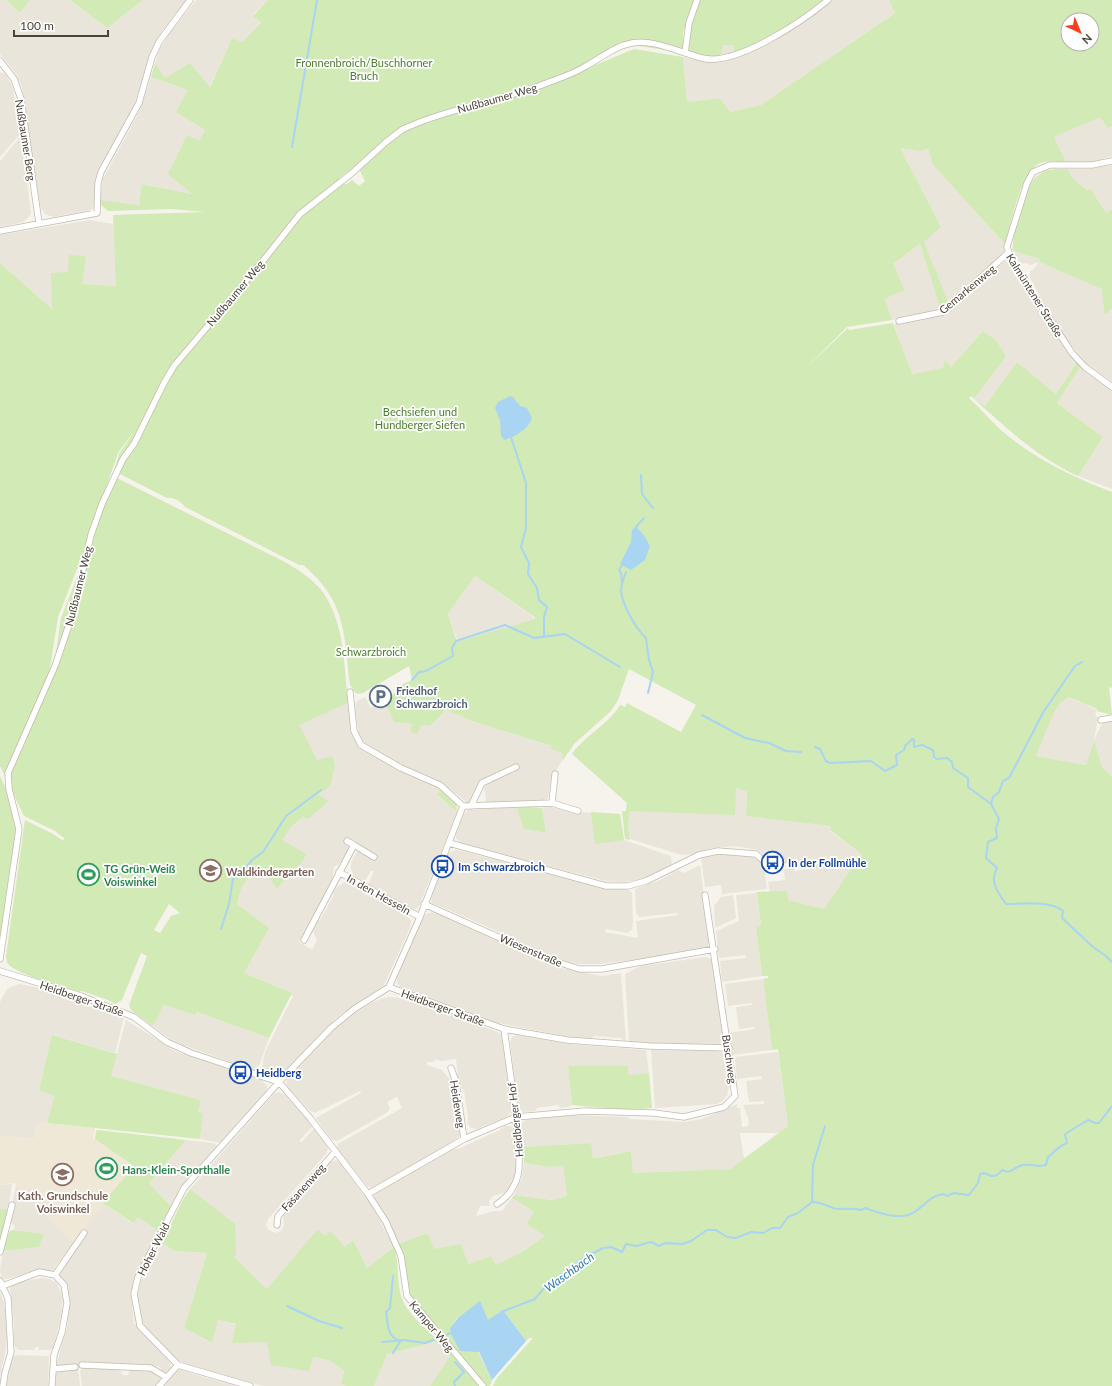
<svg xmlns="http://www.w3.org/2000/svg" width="1112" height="1386" viewBox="0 0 1112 1386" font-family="Lato,sans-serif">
<rect width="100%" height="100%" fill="#f6f3ec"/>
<path fill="#eae5da" d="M0,0h6l14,13 10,-13h40l37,28 36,-28h43l-24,31 -9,16 -19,58 -37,70 -3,31 -3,4 -38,7 -8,-3 -5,-7 -18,-120 -6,-13 -16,-20z
M196,0h72l-15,15 8,6 -19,21 -10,-4 -23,50 -44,-10 -10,-14 3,-11 10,-18z
M833,0h56l6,13 -134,92 -31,7 -10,-14 -33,4 -4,-45 20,5 34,-4 60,-32z
M722,45h12v7l-14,5z
M0,72l6,2 7,15 8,44 -21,24z
M151,77l37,13 5,33 12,7 -6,12 -12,-7 6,59 -51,-10 -3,21 -39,-5 3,-21 38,-71z
M1100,116l8,12 4,-2v30l-20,6h-26l-12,-25z
M21,136l10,77 -2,4 -6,5 -23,5v-66z
M900,148l19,3 9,-2 5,16 72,79v7l-15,17 -41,36 -26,-62 18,-15z
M1112,165v44l-6,4 -15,-24 -3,1 -16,-13 -4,-8h21z
M90,220l23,4 4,62 -35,-2 -14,-11h-16v36l-52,-46v-28z
M920,244l21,67 -49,9 -7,-21 20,-9 -12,-26z
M1013,251l27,8 -1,3 64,27 1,24 2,1 6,-6v74l-24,-17 -20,-24 -24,-37 -15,-28 2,-6 1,1 7,-9 -9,3 -4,-2 -6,1z
M1008,261l3,1 12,20 22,40 2,-1 30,41 -21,32 -39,-32 -32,44 -11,-7 32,-42 -13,-19 -10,-7 -32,36 -40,7 -17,-50 49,-9 61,-53z
M1081,366l31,25v98l-34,-13 25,-39 -46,-34z
M475,576l61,43 -78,23 -10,-28z
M365,697l6,11 13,-8 10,22 36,4 16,-16 29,12 77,24 10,6 2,6 -13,20 -3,20 -6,3h-23l-32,4 -3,-18 12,-7 18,-7 -2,-9 -2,5 -27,12 -13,22h-2l-30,-23 -40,-17 -35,-21 -4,-7 -4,-28 2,-6z
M1069,697l28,13 -2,5 3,3 -4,22 8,-16 10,-5v57l-10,-9 -8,-25 -8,23 -50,-9 17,-41 7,-12z
M348,703l4,31 4,8 6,7 35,20 38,16 6,4 -4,7 20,16 -38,94 -3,3 -8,-1 -40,-23 6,-14h-3l-7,11 -10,-6 -3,-6v-7l9,-17 -5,-3 -10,17 -11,7 -2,17 -33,58 13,8 5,-10 -4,-9 1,-4 3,-6 3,-1 14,-25 -1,-2 4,-6 9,-6 14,6 47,29 4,5 -1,7 -26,57 -47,32 -54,56 -9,3 -13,-4 4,-20 28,-56 -2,-1 1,-2 -48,-20 24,-45 -31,-24 5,-18 17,-20 18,21 25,-25 5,-8 -26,-14 10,-13 12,-10 25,-16 -11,-6 6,-3 -6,-32 -19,-35z
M729,787l18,3 -1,26 86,10 -2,5 31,23 -37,55 -36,-9 -18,-7 -2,-11 17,-2 -1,-11 10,-1 1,3 20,-3 -1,-7 -35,3 -22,-14 -22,-4 -23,2 -20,6 -11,1 -51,-16 -2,-11 2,-17z
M546,806l27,6 47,2 4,26 47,16 1,9 -29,14 -19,3 -18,-1 -144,-37 -6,-6v-4l7,-19 5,-5 49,-3 7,22 22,4 -4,-25z
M457,850l96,24 40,12 36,4 3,3 1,29 -1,8 -5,3 -21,-4 -1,3 33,6 -2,-17 42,-6 -1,-2 -38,4 -3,-4 -1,-24 23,-8 20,-11 6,3 16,-8 10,78 -6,8 -104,13h-24l-37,-12 -51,-25 -56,-24 -1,-5 17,-44 4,-3z
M723,853l35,5 6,7 3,24 -45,5 -1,-9 -16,2 -4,-29z
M757,893l4,33 -5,1 6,49 -40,6 -2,-21 26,-3v-3l-27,3 -3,-27 23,-10 -3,-26z
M733,895l3,23 -21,10 -1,-22 7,-9z
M435,912l49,21 53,27 24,8 41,8 19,-3 5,69 -5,-4 -27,-2 -5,4 -8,-1 -88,-17 -93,-35 -3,-4v-6l26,-60 5,-4z
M706,957l5,2 2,3 10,77 -2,3 -3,3 -71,-1 -18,-2 -4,-68 16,-8z
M763,979l9,71 -40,5 -3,-22 26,-4v-2l-16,2 -3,-22 16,-2v-2l-24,3 -3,-22z
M19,984l26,5 16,6 2,3 61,19 -9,36 -63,-18 -13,55 17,6 -9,27 -10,-1 -2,17 -35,-3v-134l7,-13z
M388,997l24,2 88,34 3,5 9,72 -5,7 -31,12 -5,-1 -4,-5 1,-6 -4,-27 -3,-2 -3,-10 -2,-19 -15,2 -6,-2 -1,3h-7v3l15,5 10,12 8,54 -20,14 -68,38 -4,-1 -31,-39 1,-4 64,-36 -5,-11 -10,5 3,6 -2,4 -51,29 -5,-1 -16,-22 45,-25 -1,-2 -45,22 -5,-2 -22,-24 -2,-4 2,-5 46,-49 16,-13 23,-14z
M164,1005l32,9 1,-2 72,26 -12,33 -75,-26 -13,-7 -16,-12z
M126,1020l51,32 84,27 6,7 -1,7 -45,50 -21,-4 3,-26 -5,-1 3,-12 -90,-24z
M518,1035l50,9 78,6 3,23 -21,2v-8l-60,-1 4,39 -5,2 -7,1 -2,-3 -21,3 -2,3 -12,1 -5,-6 -8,-64 2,-5z
M651,1050l67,1 4,2 3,4 4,31 -2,8 -6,6 -4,2 -61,4 -1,-1z
M778,1052l10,74 -9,7h-39l4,26 -14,10 -97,4 -2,-22 -38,8 -3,-16 -67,4 -2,-20 2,-6 17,-4 26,-2 62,2 1,2 56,3 17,-3 35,-15v4h3l2,19 6,-1 1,-5 -6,-16 21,-1v-3l-15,1 -3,-21 16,-2 -1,-3 -24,3 -2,-22z
M278,1092l6,2 29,32 -14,15 3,1 12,-14 13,16 1,5 -2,5 -58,65 -2,6 3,5 6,3 6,-2 3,-5 -1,-12 46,-52 7,-2 4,2 23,32 2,-2 29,55 -27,21 -14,-28 -8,7 -15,-15 -63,57 -34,-32 -43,-68 84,-95z
M505,1125l7,2 2,4 3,22 -2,23 -8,16 -14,4 -4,5 1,5h-10l-4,10 17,-5h9l10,-13 22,14 11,24 -23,16 -26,13 -5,-9 -23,8 -33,-15 -8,-16 -28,11 -25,-48 1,-4 66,-37 14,-6h3l42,-19z
M186,1140l27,3 5,3 -46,62 -23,-25z
M524,1163l24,4 15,-1 4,30 -15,4 -38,-5 8,-17z
M12,1184l-4,26 -8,-1v-24z
M16,1185l58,57 -22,29 -20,1 -26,7 -4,-1 -2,-8 3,-19 36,-4 5,-13 -30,-4 1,-4 -6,-5z
M103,1203l29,20 6,-6 22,15 -25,49 -4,13 3,29 36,39 1,6 -6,5 -4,-2v-2l-3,-3 -11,-1 -70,-1 -18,3 -3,-2 11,-37 3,-30 -4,-14 -8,-10 28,-41 -4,-2z
M162,1243l13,8 32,2 -23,75 27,15 7,-23 19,5 30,17 42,29 3,-14 19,4 13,10 -3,13 6,2h-83l-62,-16 -25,-10 -32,-32 -6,-17 -2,-15 4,-15z
M42,1278l7,1 7,3 7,14 -2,21 -6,24 -2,7 -4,2h-10v-3h-4l-1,3h-16l-4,-5v-21l-4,-36 2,-3 12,-4z
M0,1292l4,10 4,30 -3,22 -5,22z
M436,1340l14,12 1,5 -21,29h-56l13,-32 48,-12z
M16,1355l33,1 -1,30h-42l6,-28z
M78,1367l2,19h-25l1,-15z
M82,1368l35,1 4,2 1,4h6l2,-5h21l8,5 1,5 -3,6h-75l-2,-15z
M180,1369l20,7 36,10h-72l13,-15z"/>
<path fill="#efe8d6" d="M37,1122l58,6 -2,11h3l38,27 -60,76 -60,-59 -14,2v-49l35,3z"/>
<path fill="#d2eab5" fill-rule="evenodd" d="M6,0h24l-10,13z
M70,0h73l-36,28z
M268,0h427l-12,32v21l-49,-8 -95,39 1,4 94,-39 49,8 4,45 33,-4 10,14 31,-7 134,-92 -6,-13h223v126l-4,2 -8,-11 -46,20 12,25c-9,0 -20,-2 -28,2 -18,10 -27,60 -33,80l-72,-79 -5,-16 -9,2 -19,-3 41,79 -17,15 25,62 -8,7 -21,-67 -27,20 12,26 -20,9 7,21 -45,7 -44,44 45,-43 1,2 44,-7 19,51 31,-6 2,-8 6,7 32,-36 10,7 1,-1 12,20 -32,42 11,7 32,-44 39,32 21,-32 4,4 -24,37 46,34 -25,39c-43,-20 -69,-46 -104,-77l-2,-3 -3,2c12,11 22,23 33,33 33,28 70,46 110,61v196l-3,-1 3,28 -15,-4v-2l-28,-12 -9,6 -7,12 -17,41 50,9 8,-24 8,26 10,9v610h-619l4,-8 36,-40h-4l-4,4 -2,-5 -20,-27 -15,11 -31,-3 -7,10 1,6 27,18 14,28 -2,6h-5l-80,-94 -6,-48 28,-11 8,16 26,-5 7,20 23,-8 5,9 26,-13 23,-16 -18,-12 7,-12 -22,-14 2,-3 38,5 15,-4 -4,-30 -15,1 -24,-4 -1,-16 68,-4 2,16 38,-8 2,22 97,-4 58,-43 -10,-77 -6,1 -9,-71 5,-1v-2h-6l-6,-49 5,-2 -4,-32 -2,-1 32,-1 1,9 36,9 37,-55 -31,-24 1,-4 -85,-10 1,-25 -11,-3 -1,27 -105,-4 -2,17 2,12 -5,-1 -3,-28h4l1,-8 -55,-49c13,-19 36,-29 48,-49l5,2 2,-4 54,29 15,-27 -67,-36 -11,31 -7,11 -37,33 -11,16 -1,-7 -12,-5 2,-2 -77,-24 -29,-12 -16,16 -9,-1 -4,9 -7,-2 2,-8 -18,-2 -10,-22 17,-11v-4l11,-5 -3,-14 -46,27c-9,3 -9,-3 -13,-8 -6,-52 -4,-84 -47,-120h-4l-114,-58c-4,-5 -11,-10 -18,-9l-53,-27 5,-17 19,-28 -20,27 -35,101 -25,63 -10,63 6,-14 7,-48 25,-63 27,-79 170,85c14,8 29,17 39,30 23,31 22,75 26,112l-49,22 18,35 15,-4 3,9 -5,21 -12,9 11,6 -21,18 -5,-2 -12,10 -9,13 25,14 -5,8 -25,26 -18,-22 -17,20 -5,18 32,24 -25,45 48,20 -23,45 -72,-26 -1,3 -32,-10 -11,21 -22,-16 -2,-5 18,-49 -6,-3 -19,47 -7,4 -7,-4 -26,-9 -3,1c-18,-6 -60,-16 -72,-29l-1,-7 19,-136 28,14 9,6 3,-1 -10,-8 -31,-15 -24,-50v-503l52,46 -1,-36 17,-1 1,-17 17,1 -4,28 34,2 -3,-71 92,-3 -33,-3 -64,2 -7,-6 -1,-5 39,5 3,-21 50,10 -24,-20 19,-39 12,6 6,-11 -29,-18 12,-22 -37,-13 4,-14 10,15 25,-15 20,24 22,-49 10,4 19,-20 -8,-6zM1068,20h24v24h-24zM351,169h8l6,12 -6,5 -7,-6 -5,4h-5l-3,-6zM475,576l61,42 -1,1 -78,23 -9,-28zM169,904l11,9 -9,3 -11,17 -6,-3z
M700,0h126l-30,23 -49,25 -13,4v-7h-11l-3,12 -34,-3 2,-20z
M1059,169h9l4,8 15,13 4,-1 15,24 6,-4v99l-6,6 -2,-1 -2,-24 -63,-27 1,-3 -27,-8c-2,-15 12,-64 23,-74 7,-6 14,-8 23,-8z
M0,776l18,38 -18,122z
M441,789l15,13 1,10 -20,-17z
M531,807l11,1 4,25 -22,-4 -7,-21z
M591,812l29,2 4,26 -29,4z
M52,1035l65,19 -6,22 90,24 -3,12 5,1 -3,26 -153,-16 8,-27 -16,-6z
M568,1066h60v9l21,-2 3,35 -26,2 -54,-5z
M98,1130l88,10 -37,43 23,25 -12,24 -22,-15 -5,6 -30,-20 31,-37 -39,-27 1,-8z
M190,1189l45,35 1,31 -2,2 33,32 50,-59 9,6 4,-5 15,16 8,-7 14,28 27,-21c5,15 3,30 6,45 3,18 25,36 38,48l-3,2 -48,12 -13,32h-27l-6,-2 3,-13 -13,-10 -18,-4 -4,14 -38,-6 -4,-23 -35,1 4,-19 -18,-4 -6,23 -28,-15 23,-75 -32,-2 -13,-8 20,-42z
M0,1209l8,1 -8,34z
M12,1230h1l31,4 -5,13 -36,4 6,-19z
M450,1352l29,34h-49l20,-29z"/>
<path fill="#a9d4f2" d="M510,396l3,1 7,9 7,2 5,10c-4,12 -16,18 -28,22l-3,-4 -1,-16 -5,-12 3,-6z
M636,527l7,7 7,12 -5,14 -14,10 -11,-6 11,-22 1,-12z
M480,1301l8,19 15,-10 23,31 -34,39 -13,-28 -19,-1 -9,-17 -1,-6 8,-10z"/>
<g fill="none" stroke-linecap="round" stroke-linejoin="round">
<path stroke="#a9d4f2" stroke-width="2" d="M292,147l25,-147
M511,437l15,46v45l-5,19 8,16 -1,11 9,14 2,12 8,7 -3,10v20
M641,475l1,19 11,14
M637,530l-1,-3 8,-9
M626,572c-2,5 -5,13 -5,19 1,13 15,38 25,47l3,22 4,12 -5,21
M622,583l-1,-10 -2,-3 3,-5
M412,680l7,-8 7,-1 27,-15 -1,-8 4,-7 49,-16 29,13 31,-4 55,33
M702,715l43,23 24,5 17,8 15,1
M815,747l5,2 6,12 4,2 41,-2 14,10 12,-6 -1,-10 8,-5 1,-4 7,-7 2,1v7l8,-2 11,5 1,7 3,2 10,-1 5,4 1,6 15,10v9l23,17 8,15 -3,9 1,10 -9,4 -2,16 11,10c-8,13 1,25 9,36 15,0 45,-4 57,7l-1,7 31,29 13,9 6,6
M991,804l2,-7 6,-5 4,-11 6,-3 35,-67 31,-45 7,-4
M221,929l8,-25 4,-25 9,-7 10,-12 11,-8 23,-36 35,-26
M812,1201l1,-36 12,-39
M393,1276l-3,32 -4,4c2,11 1,24 12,28
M287,1306l32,15 23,7
M501,1312l34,-13 10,-12 37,-28 21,-11 8,-1 11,5 4,-8c3,0 6,2 10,2 10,-1 13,-8 22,0l8,-3 16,1 9,-3 16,-11h9l11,7 9,1 15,-6 12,1 9,-5h8l8,-11 10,-4 14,-11c10,-1 18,7 27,7 8,0 14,-1 22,1l4,-2c15,5 37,14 51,3 10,-7 15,-16 28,-17l3,2 7,-3 15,2 9,-12 2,-9 4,-1c8,4 12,5 18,-3 9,4 10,-1 18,-4 8,-4 18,2 26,-1l2,-8c7,-5 10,-11 19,-14l-2,-9 23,-14 7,3h4l13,-17
M382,1342l22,-2 21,3 28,-11
M393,1353l8,-13
M455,1386l-1,-4 10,-10 -9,-10"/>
<defs>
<path id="street" d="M685,53l4,-30 8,-23
M0,61l14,18 7,20 18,124
M1112,161l-20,4h-42l-17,7 -6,11 -20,64 5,13 16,26 44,67 13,14 27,20
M0,231l97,-18 1,-30 3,-11 38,-69 13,-46 7,-15 31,-42
M899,321l44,-9 65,-59
M350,692l4,39 7,14 40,23 39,17 23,21
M1101,720l11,-2
M552,803l3,-29
M463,806l89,-3 26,8
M471,806l11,-23 34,-16
M449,843l157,43h22l18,-5 53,-26 19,-4 38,3 18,16
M354,845l20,12
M339,872l81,45
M424,904l121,54 34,11h23l113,-20
M304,940l50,-95 -7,-4
M0,959l19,-130 -10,-40 -1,-16 47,-107 17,-50 19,-81 11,-31 21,-45 11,-15 30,-61 10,-17 88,-104 38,-48 52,-41 34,-31 17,-13 17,-7c39,-15 80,-22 119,-36 15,-6 33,-11 47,-20 15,-8 29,-20 46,-23 23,-4 48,10 70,15 33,9 101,-37 126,-58
M0,971l81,25 53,21 33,25 24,11 88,29 31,36 58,76 18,28 15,34 6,40 76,90
M389,987l115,42 63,11 82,6 80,2
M389,987l31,-70 43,-111
M451,1068l5,14 8,57
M368,1194l96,-55 52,-22 69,-6 69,2 30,4 40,-10 11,-11 -30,-201
M497,1204c11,-7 18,-17 21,-29 3,-14 0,-29 -1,-43 -3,-34 -8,-69 -13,-103
M277,1225l1,-9 57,-64
M0,1252l12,-47
M55,1275l29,-42
M0,1281l8,17 3,54 -6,21 -2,13
M0,1287l39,-15 16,3 9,10 3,18 -5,29 -8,23 -2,31
M82,1365l69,3 15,9
M53,1369l22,-2
M159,1386l19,-21
M250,1386l-72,-21 -38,-39 -6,-32 4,-17 46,-89 95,-106 52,-54 23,-19 35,-22"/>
</defs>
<use href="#street" stroke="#c2bbae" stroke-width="7"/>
<use href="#street" stroke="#fff" stroke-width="5.5"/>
</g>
<defs>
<symbol id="parking-ring" viewBox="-11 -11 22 22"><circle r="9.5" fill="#fff" stroke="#5c6f8a" stroke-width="1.5"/><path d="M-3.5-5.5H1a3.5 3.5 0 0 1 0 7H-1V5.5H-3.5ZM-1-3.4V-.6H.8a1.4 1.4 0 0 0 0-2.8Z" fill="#5c6f8a"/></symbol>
<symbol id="bus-ring" viewBox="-11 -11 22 22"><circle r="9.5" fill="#fff" stroke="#1a4fb4" stroke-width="1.5"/><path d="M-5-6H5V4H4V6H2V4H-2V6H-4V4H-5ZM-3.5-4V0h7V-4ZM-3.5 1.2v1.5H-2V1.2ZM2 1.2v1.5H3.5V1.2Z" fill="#1a4fb4"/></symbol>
<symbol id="school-ring" viewBox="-11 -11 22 22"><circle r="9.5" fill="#fff" stroke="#8d6e63" stroke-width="1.5"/><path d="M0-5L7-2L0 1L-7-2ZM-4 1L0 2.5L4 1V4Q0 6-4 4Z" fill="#8d6e63"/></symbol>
<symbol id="stadium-ring" viewBox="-11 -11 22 22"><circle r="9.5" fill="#fff" stroke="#2e9e5b" stroke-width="1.5"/><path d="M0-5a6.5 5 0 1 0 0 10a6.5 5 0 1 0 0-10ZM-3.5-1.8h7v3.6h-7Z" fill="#2e9e5b"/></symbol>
</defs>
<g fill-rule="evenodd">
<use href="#parking-ring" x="368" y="684" width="25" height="25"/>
<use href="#bus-ring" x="760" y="850" width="25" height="25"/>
<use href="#bus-ring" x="430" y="854" width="25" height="25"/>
<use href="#school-ring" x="198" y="858" width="25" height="25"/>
<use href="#stadium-ring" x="76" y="862" width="25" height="25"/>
<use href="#bus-ring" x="228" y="1060" width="25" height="25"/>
<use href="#stadium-ring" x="94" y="1156" width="25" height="25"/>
<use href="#school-ring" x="50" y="1162" width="25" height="25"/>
</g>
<g text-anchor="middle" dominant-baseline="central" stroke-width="3.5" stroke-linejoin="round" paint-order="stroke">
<g font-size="11" fill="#4a7f2a" stroke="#fff">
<text x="364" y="62">Fronnenbroich/Buschhorner<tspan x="364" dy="13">Bruch</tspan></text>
<text x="420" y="411">Bechsiefen und<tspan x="420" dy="13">Hundberger Siefen</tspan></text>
<text x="371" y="651">Schwarzbroich</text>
</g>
<g font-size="11" fill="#4b4439" stroke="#fff">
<text transform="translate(497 98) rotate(-16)">Nußbaumer Weg</text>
<text transform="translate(26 140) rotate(81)">Nußbaumer Berg</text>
<text transform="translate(967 289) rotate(-40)">Gemarkenweg</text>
<text transform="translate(235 293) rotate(-50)">Nußbaumer Weg</text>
<text transform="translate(1035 295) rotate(58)">Kalmüntener Straße</text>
<text transform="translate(78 586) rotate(-76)">Nußbaumer Weg</text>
<text transform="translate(379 894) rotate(29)">In den Hesseln</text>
<text transform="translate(531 950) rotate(23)">Wiesenstraße</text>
<text transform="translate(82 998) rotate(19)">Heidberger Straße</text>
<text transform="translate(443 1007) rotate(20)">Heidberger Straße</text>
<text transform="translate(730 1059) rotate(82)">Buschweg</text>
<text transform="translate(458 1104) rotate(81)">Heideweg</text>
<text transform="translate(515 1120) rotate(-96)">Heidberger Hof</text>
<text transform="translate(303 1187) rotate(-48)">Fasanenweg</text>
<text transform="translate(153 1249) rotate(-63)">Hoher Wald</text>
<text transform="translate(432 1326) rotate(50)">Kamper Weg</text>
</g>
<g font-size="11" font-weight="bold" fill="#4e5e75" stroke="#fff" text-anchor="start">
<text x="396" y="690">Friedhof<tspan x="396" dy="13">Schwarzbroich</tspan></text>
</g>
<g font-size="11" font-weight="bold" fill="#164399" stroke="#fff" text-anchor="start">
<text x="788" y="862">In der Follmühle</text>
<text x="458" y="866">Im Schwarzbroich</text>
<text x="256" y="1072">Heidberg</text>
</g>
<g font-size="11" font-weight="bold" fill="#27864d" stroke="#fff" text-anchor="start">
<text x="104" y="868">TG Grün-Weiß<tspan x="104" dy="13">Voiswinkel</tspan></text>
<text x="122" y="1169">Hans-Klein-Sporthalle</text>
</g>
<g font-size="11" font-weight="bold" fill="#785e54" stroke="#fff" text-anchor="start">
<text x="226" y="871">Waldkindergarten</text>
<text x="63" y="1195" text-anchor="middle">Kath. Grundschule<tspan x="63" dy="13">Voiswinkel</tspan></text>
</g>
<g font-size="12" font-style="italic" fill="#2e7ab2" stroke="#fff">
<text transform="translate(569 1272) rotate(-36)">Waschbach</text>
</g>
</g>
<g transform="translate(1080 32) rotate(136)"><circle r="19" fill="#ffffff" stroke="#b7b4b0"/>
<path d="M0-3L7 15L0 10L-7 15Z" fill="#fc3f1d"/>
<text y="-6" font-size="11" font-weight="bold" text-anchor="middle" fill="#4b4439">N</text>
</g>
<path d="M14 30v6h94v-6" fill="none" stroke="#4b4439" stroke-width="2"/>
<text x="20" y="30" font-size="12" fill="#4b4439" stroke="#ffffff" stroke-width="3" paint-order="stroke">100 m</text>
</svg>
